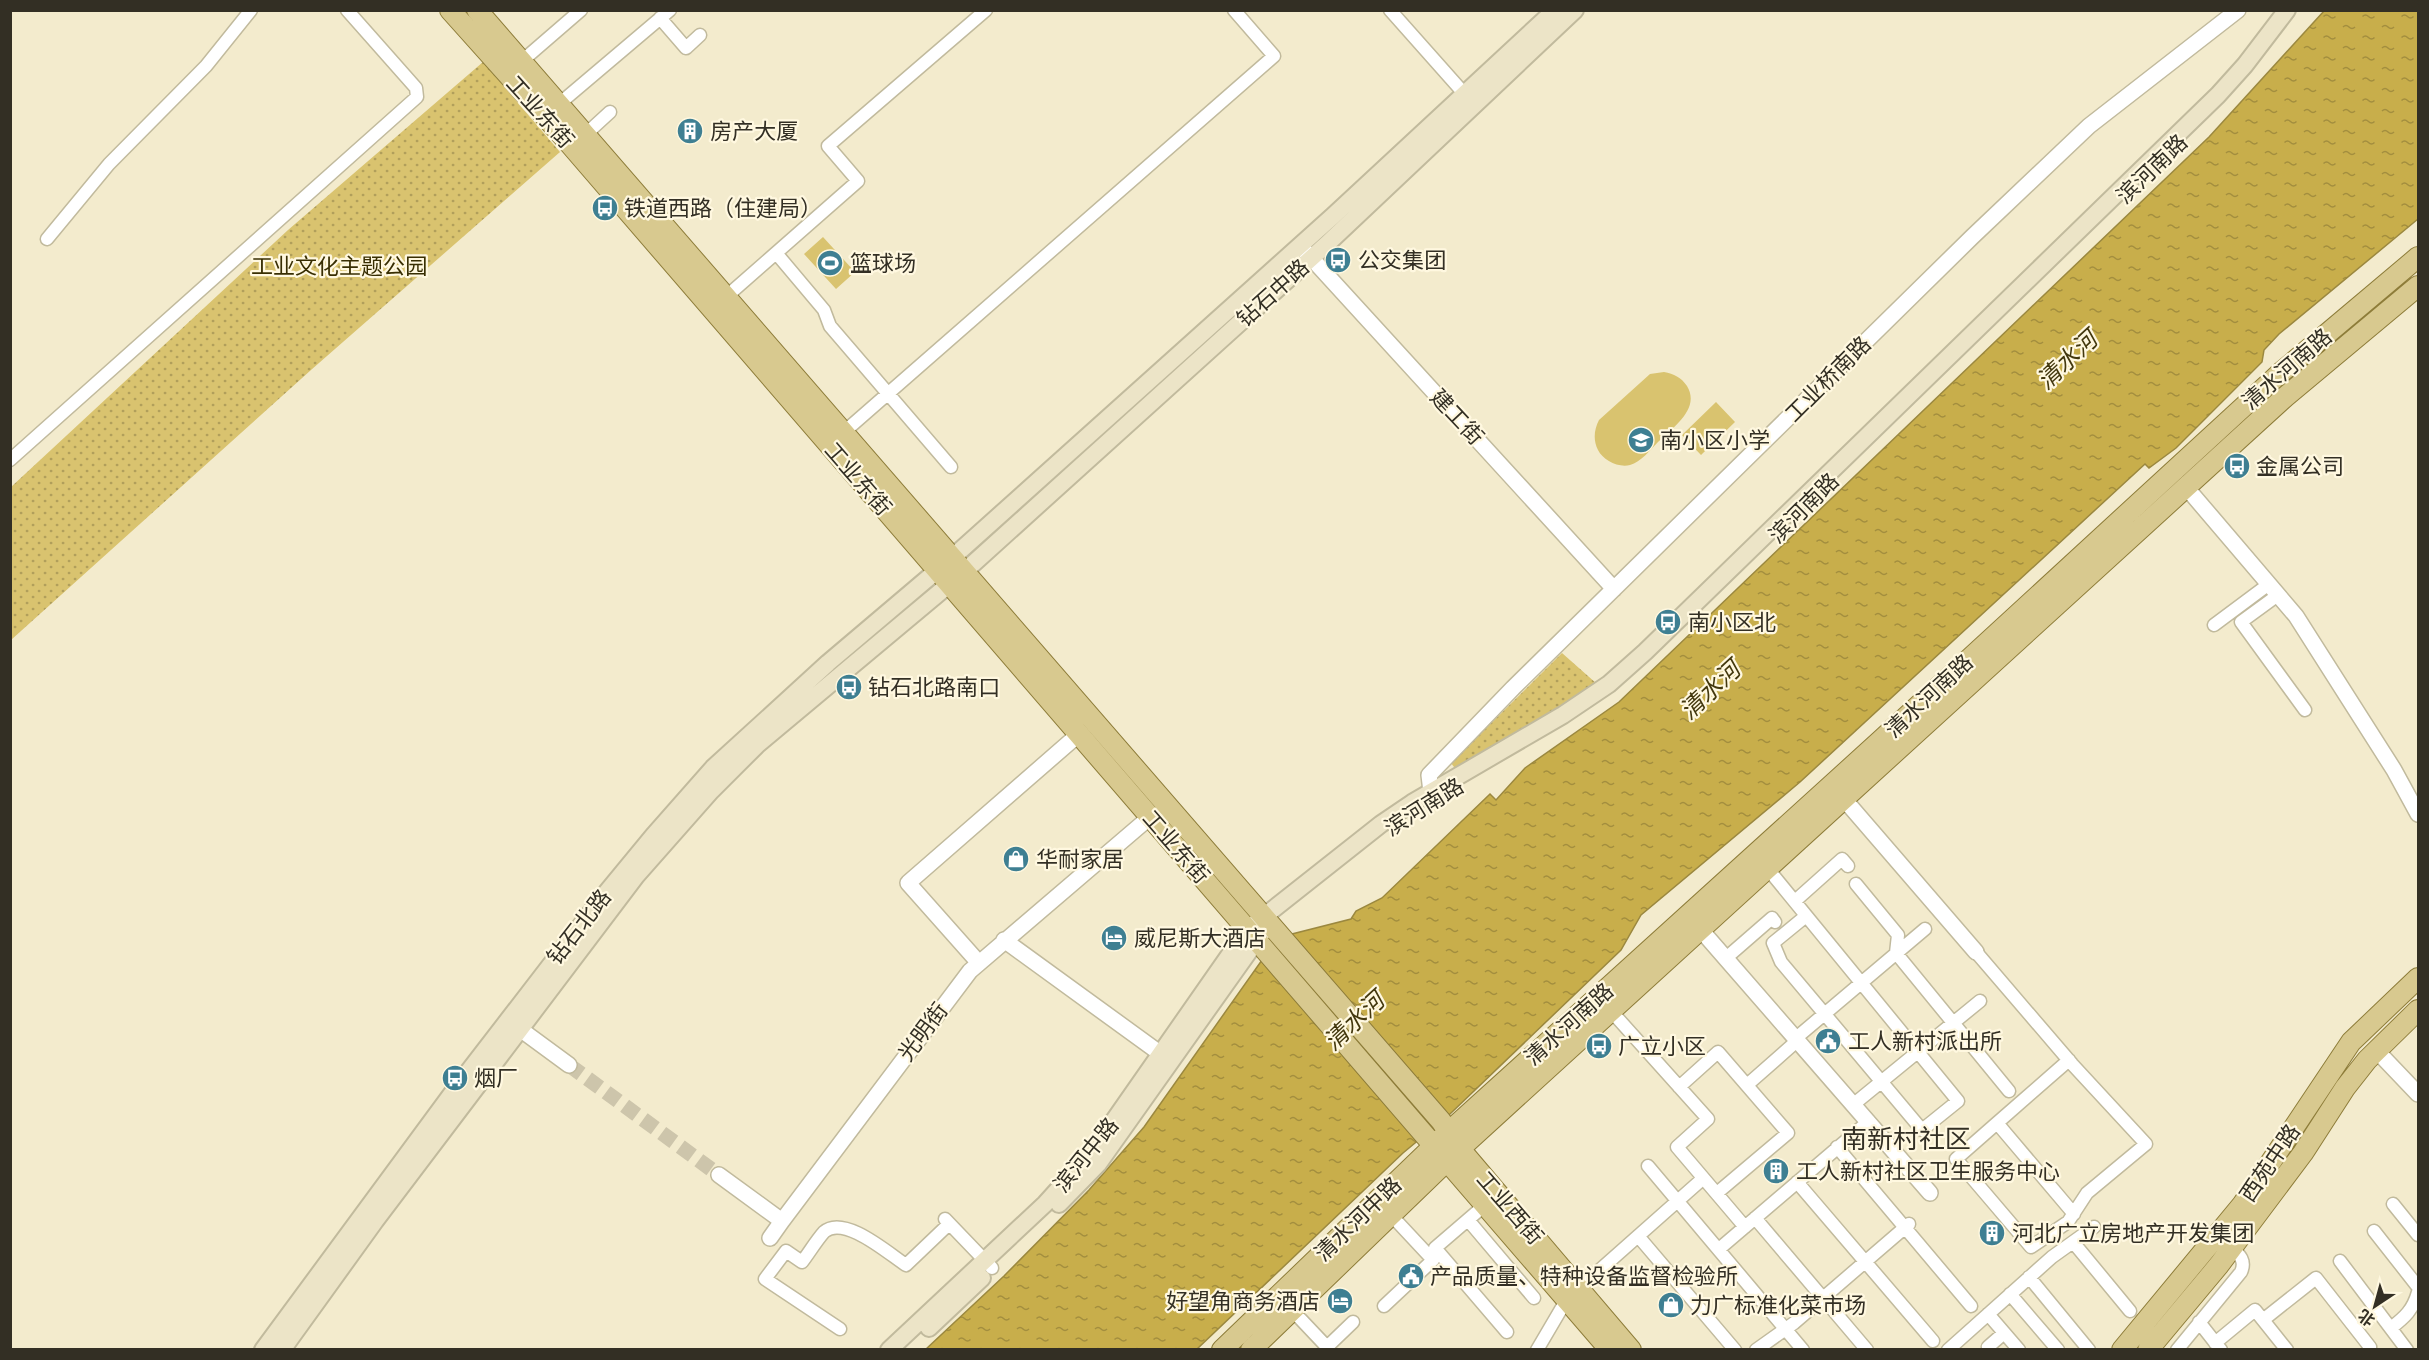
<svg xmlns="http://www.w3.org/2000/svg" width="2429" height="1360" viewBox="0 0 2429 1360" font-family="Cabin,'Noto Sans SC',sans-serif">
<defs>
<pattern id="park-dots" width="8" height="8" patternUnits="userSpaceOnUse" patternTransform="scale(1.5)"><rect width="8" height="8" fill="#d9c36f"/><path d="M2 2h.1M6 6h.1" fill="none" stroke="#b19f5b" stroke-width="1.8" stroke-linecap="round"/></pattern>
<pattern id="water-ripples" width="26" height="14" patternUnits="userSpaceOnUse" patternTransform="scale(1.5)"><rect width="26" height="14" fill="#c8ae4b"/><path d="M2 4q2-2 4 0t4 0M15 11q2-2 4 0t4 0" fill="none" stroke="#a38e3e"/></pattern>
</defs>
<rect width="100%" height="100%" fill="#f3ebcd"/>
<path fill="#d9c36f" d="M823,237l32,35 -19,17 -32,-35z
M1664,372c10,2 17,5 23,14 14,23 -15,42 -29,56 -8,8 -17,20 -28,23 -12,3 -27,-5 -32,-15 -5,-10 -4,-20 1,-30l51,-46z
M1716,402l19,20 -34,33 -19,-20z"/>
<path fill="url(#park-dots)" d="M483,62l77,90 -249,218 -300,270v-153l277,-257z
M1562,653l35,31 -60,40 -80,47 -6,-8z"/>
<path fill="url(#water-ripples)" stroke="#9b883f" stroke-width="1.5" d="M2324,11h94v208l-139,115 -15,16 -2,12 -86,86 -27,20 -4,-4 -345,318 -159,133 -20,35 -171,164 -47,39 -206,196 -272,1 79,-74 85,-86 55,-63 118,-167 30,-26 59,-15 5,-8 26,-13 108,-104 6,6 29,-32 94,-66 590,-565z"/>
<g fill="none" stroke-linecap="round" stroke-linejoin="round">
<path stroke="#cdc5ab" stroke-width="15" stroke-dasharray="15 8" stroke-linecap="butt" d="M569,1065l150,110"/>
<defs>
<path id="minor" d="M1390,10l79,89
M660,18l26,30 14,-13
M522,61l59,-51
M559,104l111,-94
M586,134l24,-22
M47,239l62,-75 97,-98 45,-56
M727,296l49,-43
M844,432l430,-376 -40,-46
M10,460l407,-363 -1,-9 -69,-78
M951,467l-121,-141 -6,-16 -48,-57 82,-72 -30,-35 158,-136
M2278,595l-37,27 64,88
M2214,625l55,-41
M1768,869l190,232 -36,29 -141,-168 -8,-19 33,-27
M1856,884l42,51 -2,18 113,138
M1795,901l47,-42 6,7
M1976,952l96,112 74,80 -59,49 -19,29 -37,25 -75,-88 41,-36 77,91
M1726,958l46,-40 3,4
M1612,1012l96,107 -31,28 68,80
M1796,1038l129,-109
M1747,1085l51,-45
M1679,1087l39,-35 70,81 -71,60
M1854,1104l126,-103
M1997,1123l72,-63
M1837,1147l134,159
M1648,1166l155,184
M1797,1182l136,159
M2393,1204l25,31
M1485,1205l-50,43 72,84
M1755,1218l112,132
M945,1219l47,49
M1468,1220l66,78
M2374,1231l44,56
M1638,1236l97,114
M2073,1242l57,69
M1719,1249l150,-128
M2340,1261l67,89
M2029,1277l60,73
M2010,1294l48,56
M1384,1306l49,-46 -42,-45
M1292,1310l35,37 26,-25
M1988,1314l31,36
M2199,1322l22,28
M2391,1328c14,-11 22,-18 27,-36
M840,1329l-75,-50 21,-28 16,11c7,-9 14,-21 22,-30 20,-18 65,22 82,33l43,-41
M2215,1343l40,-33 8,10
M1537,1350l30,-51 132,-117
M1756,1350l38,-27 115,-99
M1948,1350l104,-93 42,-30
M1990,1350l-2,-3 16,-14
M2177,1350l64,-78c5,-11 -1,-17 -9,-24
M2287,1350l-24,-30 53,-42 54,69 -2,3"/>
<path id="tertiary" d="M1304,250l310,339
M2186,487l110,129 98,154 24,44
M1844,799l132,153
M1432,800l-3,-25 84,-87 459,-451 117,-111 149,-116
M1701,930l229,263
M1004,940l157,114
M979,963l-71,-80 171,-149
M520,1029l49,36
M2376,1050l42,44
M719,1175l63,46 188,-250 180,-154
M770,1238l12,-17"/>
<path id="secondary" d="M1059,1204l39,-40 166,-234
M929,1328l53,-50
M263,1350l199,-270 144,-187 47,-57 60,-68 115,-105 125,-106 380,-341 222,-206
M282,1350l93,-129 261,-345 75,-85 47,-47 207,-173 363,-328 247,-233
M889,1350l156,-146 47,-52 155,-222 134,-106 31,-21 151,-88 46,-31 36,-32 573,-557 27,-30 42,-55"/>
<path id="primary" d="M450,10l118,132 1042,1208
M477,10l964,1111 19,28 171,201
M1222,1350l219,-211 439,-398 398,-366 140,-118
M1251,1350l204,-197 830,-756 133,-111
M2122,1350l120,-145 109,-163 67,-64
M2148,1350l71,-85 84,-112 42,-65 22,-28 51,-50"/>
</defs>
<use href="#minor" stroke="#c1ba9d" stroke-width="15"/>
<use href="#tertiary" stroke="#c1ba9d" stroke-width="18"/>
<use href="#secondary" stroke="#c1ba9d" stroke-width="20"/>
<use href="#primary" stroke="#8d7c39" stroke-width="22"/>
<use href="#minor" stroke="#fff" stroke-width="12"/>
<use href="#tertiary" stroke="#fff" stroke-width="15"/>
<use href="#secondary" stroke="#ece4c7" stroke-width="16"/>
<use href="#primary" stroke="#d8c98f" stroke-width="20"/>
</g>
<defs>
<symbol id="building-disc" viewBox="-11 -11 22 22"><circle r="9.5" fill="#3e7f92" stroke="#fff8e0"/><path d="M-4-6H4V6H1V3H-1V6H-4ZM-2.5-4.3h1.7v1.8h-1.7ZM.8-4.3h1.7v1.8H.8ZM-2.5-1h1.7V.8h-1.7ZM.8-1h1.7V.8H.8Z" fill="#fff"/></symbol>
<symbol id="bus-disc" viewBox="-11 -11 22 22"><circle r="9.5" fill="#3e7f92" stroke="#fff8e0"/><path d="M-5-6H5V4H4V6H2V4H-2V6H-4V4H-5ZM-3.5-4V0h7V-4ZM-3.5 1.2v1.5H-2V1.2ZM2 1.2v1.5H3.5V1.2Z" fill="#fff"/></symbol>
<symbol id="stadium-disc" viewBox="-11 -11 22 22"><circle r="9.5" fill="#3e7f92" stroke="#fff8e0"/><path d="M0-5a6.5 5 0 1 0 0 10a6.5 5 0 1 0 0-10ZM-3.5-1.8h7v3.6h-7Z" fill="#fff"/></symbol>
<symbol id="school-disc" viewBox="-11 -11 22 22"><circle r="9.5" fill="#3e7f92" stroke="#fff8e0"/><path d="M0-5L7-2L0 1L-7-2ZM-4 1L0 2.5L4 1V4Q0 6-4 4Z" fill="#fff"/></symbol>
<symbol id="shop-disc" viewBox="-11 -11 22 22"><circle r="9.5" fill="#3e7f92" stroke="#fff8e0"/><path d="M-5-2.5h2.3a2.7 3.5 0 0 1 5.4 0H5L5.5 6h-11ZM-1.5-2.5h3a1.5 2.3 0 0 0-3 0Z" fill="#fff"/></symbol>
<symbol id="hotel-disc" viewBox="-11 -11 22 22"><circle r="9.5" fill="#3e7f92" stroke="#fff8e0"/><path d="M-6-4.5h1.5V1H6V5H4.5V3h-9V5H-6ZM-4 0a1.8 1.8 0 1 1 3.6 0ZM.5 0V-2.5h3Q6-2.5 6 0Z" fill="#fff"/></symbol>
<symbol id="civic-disc" viewBox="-11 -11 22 22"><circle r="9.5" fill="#3e7f92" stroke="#fff8e0"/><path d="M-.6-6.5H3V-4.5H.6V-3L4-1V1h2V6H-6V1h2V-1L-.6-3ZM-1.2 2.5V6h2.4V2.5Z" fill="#fff"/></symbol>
</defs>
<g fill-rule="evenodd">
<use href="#building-disc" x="675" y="116" width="30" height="30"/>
<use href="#bus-disc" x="590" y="193" width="30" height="30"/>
<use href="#bus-disc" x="1323" y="245" width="30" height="30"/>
<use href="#stadium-disc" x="815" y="248" width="30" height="30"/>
<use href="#school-disc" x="1626" y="425" width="30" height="30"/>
<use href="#bus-disc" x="2222" y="451" width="30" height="30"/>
<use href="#bus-disc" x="1653" y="607" width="30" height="30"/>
<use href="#bus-disc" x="834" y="672" width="30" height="30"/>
<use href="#shop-disc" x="1001" y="844" width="30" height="30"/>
<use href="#hotel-disc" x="1099" y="923" width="30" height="30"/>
<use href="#civic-disc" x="1813" y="1026" width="30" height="30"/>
<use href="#bus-disc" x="1584" y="1031" width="30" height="30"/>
<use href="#bus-disc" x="440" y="1063" width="30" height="30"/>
<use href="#building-disc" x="1761" y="1156" width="30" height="30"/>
<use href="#building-disc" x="1977" y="1218" width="30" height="30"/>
<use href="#civic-disc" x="1396" y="1261" width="30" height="30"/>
<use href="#hotel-disc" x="1325" y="1286" width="30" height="30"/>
<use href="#shop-disc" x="1656" y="1290" width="30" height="30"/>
</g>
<g text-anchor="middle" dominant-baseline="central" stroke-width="4.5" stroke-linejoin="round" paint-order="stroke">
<g font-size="22" fill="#332f24" stroke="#fff8e0">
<text transform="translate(540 112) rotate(48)">工业东街</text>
<text transform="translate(2152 169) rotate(-44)">滨河南路</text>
<text transform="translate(1273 293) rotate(-42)">钻石中路</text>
<text transform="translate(2287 369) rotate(-41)">清水河南路</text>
<text transform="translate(1828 379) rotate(-45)">工业桥南路</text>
<text transform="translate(1457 417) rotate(47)">建工街</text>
<text transform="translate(858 479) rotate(49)">工业东街</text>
<text transform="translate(1804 508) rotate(-45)">滨河南路</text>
<text transform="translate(1929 696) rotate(-43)">清水河南路</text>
<text transform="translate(1424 807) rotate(-32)">滨河南路</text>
<text transform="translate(1176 847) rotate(49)">工业东街</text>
<text transform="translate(579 927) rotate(-52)">钻石北路</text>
<text transform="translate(1569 1024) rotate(-42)">清水河南路</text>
<text transform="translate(923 1032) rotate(-53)">光明街</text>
<text transform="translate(1086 1155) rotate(-51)">滨河中路</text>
<text transform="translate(2270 1163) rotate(-56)">西苑中路</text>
<text transform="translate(1510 1208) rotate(49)">工业西街</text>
<text transform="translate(1358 1219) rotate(-44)">清水河中路</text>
</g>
<g font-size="22" fill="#332f24" stroke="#fff8e0" text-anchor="start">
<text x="710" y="131">房产大厦</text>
<text x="624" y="208">铁道西路（住建局）</text>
<text x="1358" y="260">公交集团</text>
<text x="850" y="263">篮球场</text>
<text x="1660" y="440">南小区小学</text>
<text x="2256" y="466">金属公司</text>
<text x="1688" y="622">南小区北</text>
<text x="868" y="687">钻石北路南口</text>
<text x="1036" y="859">华耐家居</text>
<text x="1134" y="938">威尼斯大酒店</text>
<text x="1848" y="1041">工人新村派出所</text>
<text x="1618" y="1046">广立小区</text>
<text x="474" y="1078">烟厂</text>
<text x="1796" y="1171">工人新村社区卫生服务中心</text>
<text x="2012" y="1233">河北广立房地产开发集团</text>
<text x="1430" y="1276">产品质量、特种设备监督检验所</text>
<text x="1320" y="1301" text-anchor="end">好望角商务酒店</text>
<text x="1690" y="1305">力广标准化菜市场</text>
</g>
<g font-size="22" fill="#382e02" stroke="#fff8e0">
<text x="339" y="266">工业文化主题公园</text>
</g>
<g font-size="24" font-style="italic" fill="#43380e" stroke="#fff8e0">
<text transform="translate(2067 360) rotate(-43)">清水河</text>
<text transform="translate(1710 690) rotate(-43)">清水河</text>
<text transform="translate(1354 1021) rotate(-43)">清水河</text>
</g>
<g font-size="26" fill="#332f24" stroke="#fff8e0">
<text x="1906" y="1139">南新村社区</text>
</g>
</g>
<rect width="2429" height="1360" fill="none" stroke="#332f24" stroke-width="24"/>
<g transform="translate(2375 1306) rotate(216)" stroke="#fff8e0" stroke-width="4.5" paint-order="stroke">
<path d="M0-4.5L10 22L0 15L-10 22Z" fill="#332f24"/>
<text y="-9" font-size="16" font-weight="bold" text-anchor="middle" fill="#332f24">北</text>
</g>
</svg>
